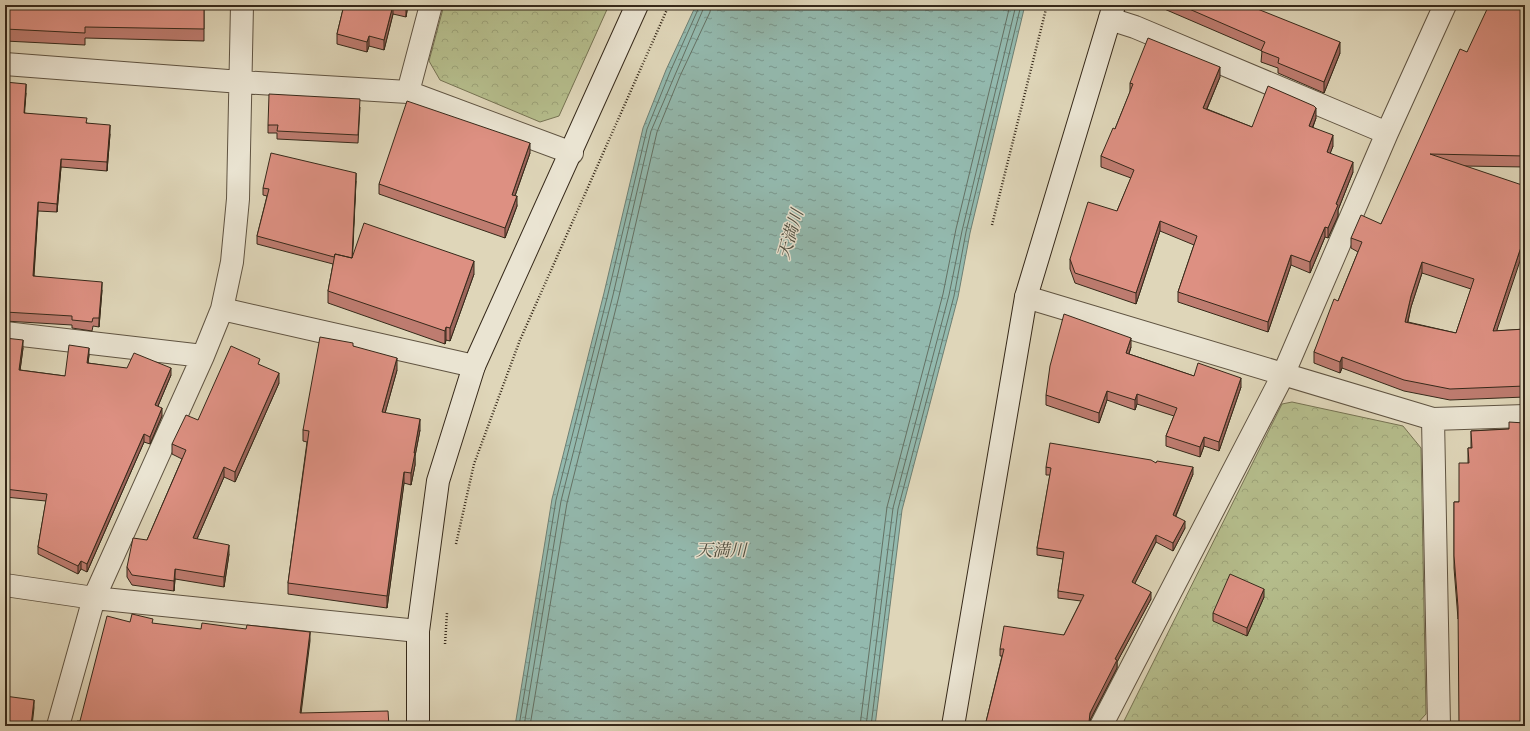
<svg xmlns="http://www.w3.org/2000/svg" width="1530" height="731" viewBox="0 0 1530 731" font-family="'EB Garamond','Noto Serif JP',serif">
<defs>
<pattern id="park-crowns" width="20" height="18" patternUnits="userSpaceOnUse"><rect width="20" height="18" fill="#b5bd8c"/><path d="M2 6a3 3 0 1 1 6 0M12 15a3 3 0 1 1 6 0" fill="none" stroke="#9ca278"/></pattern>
<pattern id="water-ripples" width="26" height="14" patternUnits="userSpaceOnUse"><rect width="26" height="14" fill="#93b9ae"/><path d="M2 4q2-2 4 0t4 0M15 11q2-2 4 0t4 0" fill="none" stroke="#79968d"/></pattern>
</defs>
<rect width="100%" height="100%" fill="#dfd6b9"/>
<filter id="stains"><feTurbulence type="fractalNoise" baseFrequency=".005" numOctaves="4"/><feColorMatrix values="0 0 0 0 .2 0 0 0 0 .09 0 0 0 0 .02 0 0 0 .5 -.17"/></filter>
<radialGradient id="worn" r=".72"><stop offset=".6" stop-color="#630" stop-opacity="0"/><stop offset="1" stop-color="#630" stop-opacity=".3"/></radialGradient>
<path fill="url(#park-crowns)" stroke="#767353" d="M444,5h165l-50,111 -19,6 -100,-42 -11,-19z
M1292,402l111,24 18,22 5,266 -11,12h-287l-4,-5 158,-317z"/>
<path fill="url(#water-ripples)" stroke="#6e7f73" d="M696,5h329l-55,228 -12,64 -56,213 -27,216h-360l37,-227 52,-206 39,-165 23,-58z"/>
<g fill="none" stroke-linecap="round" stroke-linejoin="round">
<path stroke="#647164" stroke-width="1" d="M519,726l37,-226 52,-206 39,-165 23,-57 30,-67
M524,726l37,-225 52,-206 38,-164 54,-126
M530,726l37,-223 52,-207 38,-164 23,-56 30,-64 1,-7
M860,726l27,-219 56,-213 13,-65 54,-224
M866,726l27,-218 56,-213 13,-64 54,-226
M871,726l27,-217 56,-213 12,-64 55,-227"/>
<defs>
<path id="street" d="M1110,19l25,8 252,106
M5,64l236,18 167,10 164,61
M408,92l23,-87
M1026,297l407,122 92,-3
M222,309l252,57
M5,333l198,23
M1433,419l6,307
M5,585l89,13 324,33
M58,726l36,-128 109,-242 19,-47 10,-47 6,-63 4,-194
M1101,726l182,-351 104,-242 58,-128"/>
<path id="secondary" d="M418,726v-95l20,-150 36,-115 163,-361
M953,726l73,-429 88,-292"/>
</defs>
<use href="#street" stroke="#605442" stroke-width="24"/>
<use href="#secondary" stroke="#36291a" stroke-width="24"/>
<path stroke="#36291a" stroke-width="2.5" stroke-dasharray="1 2" stroke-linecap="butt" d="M992,225l55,-220
M456,544l18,-80 46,-124 149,-335
M445,644l2,-31"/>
<use href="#street" stroke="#eae4d2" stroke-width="22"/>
<use href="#secondary" stroke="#eae4d2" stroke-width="22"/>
</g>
<path fill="#be7c70" stroke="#36291a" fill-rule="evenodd" d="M204,5v36l-119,-3v7l-80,-4v-25l11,-9z
M344,5h64l-2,12 -13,-3 -9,36 -15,-4 -2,6 -30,-8v-10z
M1155,5h100l-1,3 86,45 -16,40 -46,-20v-5l-17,-6 1,-11z
M1525,5v162l-61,-1 33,165 28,-2v68l-75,3 -46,-9 -62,-23 -2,5 -26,-10v-11l24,-51 20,-49 -7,-4v-10l30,-14 86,-172zM1422,273l49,16 -15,44 -48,-11 3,-15z
M1220,77l-13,32 45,18 64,-9 -3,9 20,19 -3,7 23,19 -15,38v6l-10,22 -3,-1 -15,36 -19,-8 -23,67 -90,-30v-10l16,-47 -34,-14 -24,73 -61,-21 -5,-14v-10l47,-48 14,-33 -30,-11v-11l14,-27 15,-37v-9z
M5,82l21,11 -2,20 63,10 23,11 -3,37 -46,-4 -4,45 -19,-1 -4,65 68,14 -3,37 -6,-1 -1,5 -20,-3v-3l-67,-4v-88l2,-26 -2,-1z
M360,107l-2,36 -81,-4v-6h-9v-8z
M530,153l-15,43 2,10 -12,32 -126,-44v-10z
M356,181l-4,76 122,17 -24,67 -4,-1 -1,4 -117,-41v-12l5,-27 -76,-20v-8l10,-40 -4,-1v-7z
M5,338l18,10 -3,22 45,6 24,-21 -1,8 83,12 -13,31 4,10 -12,28 -6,-2 -57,130 -6,-3 -3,5 -40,-20v-7l8,-46 -41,-4z
M353,346l44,24 -12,43 35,17 -5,26v9l-4,20 -7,-2 -17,125 -99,-14v-11l19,-141 -4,-1v-11z
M1131,347l-2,7 65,22 47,11 -22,64 -15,-5 -4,11 -34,-11v-10l8,-20 -37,-12 -2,6 -28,-10 -8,23 -53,-18v-10z
M260,365l19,18 -44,99 -11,-5 -27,62 32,15 -5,33 -49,-8 -1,12 -42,-6 -5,-8v-10l20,-27 35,-81 -10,-5v-10l26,-24z
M1525,423l-67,196 -4,-51v-66h5l9,-39v-15h3v-17l38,-2z
M1156,463l37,11 -17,42 9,12 -12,23 -17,-9 -21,41 16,16 -34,63v6l-27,52v6h-105l17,-70h-2v-7l64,-14 17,-34 -23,-3v-7l5,-32 -26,-4v-7l13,-73h-4v-8z
M1264,597l-17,39 -34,-15v-8z"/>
<path fill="#9b655b" stroke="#36291a" d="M393,5v9l-9,36v-10z
M406,5h2l-2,12z
M1250,5h5l-5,12z
M369,36v10l-2,6v-10z
M1340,42v11l-16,40v-11z
M1220,67v10l-17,41v-10z
M26,84v9l-2,28v-8z
M1316,108v10l-7,18v-10z
M110,125v9l-3,37v-9z
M1333,135v11l-6,16v-10z
M530,143v10l-18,51v-9z
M61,159v8l-4,45v-8z
M1353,162v10l-15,38v6l-10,22v-10l8,-24z
M356,173v8l-4,88v-8z
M517,196v10l-12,32v-10z
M38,202v9l-5,74v-9z
M1160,221v10l-24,73v-11z
M1325,227v10l-15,36v-11z
M1525,235v11l-32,96v-11z
M1291,255v10l-23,67v-10z
M474,261v13l-24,67v-13z
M1422,262v11l-11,34 -6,26v-11l6,-26z
M102,282v8l-3,37v-9z
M446,327v13l-1,4v-13z
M1131,338v9l-5,15v-9z
M23,340v8l-4,30v-8z
M89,348v7l-2,16v-8z
M1342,357v11l-2,5v-11z
M397,358v12l-15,54v-12z
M171,368v7l-16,38v-8z
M279,373v10l-44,99v-10z
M1241,378v9l-22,64v-9z
M1107,391v9l-8,23v-10z
M1137,394v10l-2,6v-10z
M162,408v8l-12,28v-7z
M420,419v11l-5,26v9l-4,20v-12l3,-20z
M144,434v8l-57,130v-8z
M1204,437v9l-4,11v-10z
M224,467v10l-31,71v-10z
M1193,467v7l-20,48v-7z
M404,472v11l-17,125v-12z
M1185,521v7l-12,23v-8z
M1156,535v7l-24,47v-7z
M229,545v9l-5,33v-10z
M81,561v8l-3,5v-8z
M175,569v10l-1,12v-10z
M1264,589v8l-17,39v-8z
M1151,592v7l-34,63v6l-27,52v6h-3l3,-13 25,-54z
M310,632v9l-10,81v-9z
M34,700v8l-2,18h-1z"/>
<path fill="#dd9082" stroke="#36291a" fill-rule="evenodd" d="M16,5h188v24l-119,-2v6l-80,-4v-22h11z
M344,5h49l-9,35 -15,-4 -2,6 -30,-8z
M394,5h12v2z
M1180,5h70v1l90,36 -16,40 -46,-19 1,-5 -18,-7 4,-9z
M1489,5h36v151l-95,-2 95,32v49l-32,96 32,-2v57l-75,3 -46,-9 -62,-23 -2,5 -26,-10 20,-53 4,2 24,-59 -11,-4 10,-23 20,9 79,-175 7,3zM1422,262l52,17 -18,54 -51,-11 6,-26z
M1148,38l72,29 -17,41 49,19 16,-41 46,20 2,2 -7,18 24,9 -6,17 26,10 -17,42 2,1 -10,23 -3,-1 -15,35 -19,-7 -23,67 -90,-30 19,-56 -37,-15 -24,72 -61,-20 -5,-14 18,-57 29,9 17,-41 -33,-14 12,-28 2,1 18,-45 -3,-1z
M5,82l21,2 -2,29 63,5 -1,5 24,2 -3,37 -46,-3 -4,45 -19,-2 -5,74 69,6 -3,36h-6l-1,4 -20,-2v-4l-67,-4v-79l3,-35h-3z
M269,94l91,5 -2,36 -81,-4 1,-6h-10z
M407,101l123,42 -18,52 5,1 -12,32 -126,-44z
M271,153l85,20 -4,85 -17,-4 -1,3 -77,-21 12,-47 -6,-1z
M364,223l110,38 -24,67 -4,-1 -1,4 -117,-40 7,-37 17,4z
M1064,314l67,24 -5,15 68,23 4,-13 43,15 -22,64 -15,-5 -4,10 -34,-11 11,-28 -40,-14 -2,6 -28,-9 -8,22 -53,-18 4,-29z
M320,337l33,6v3l44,12 -15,54 38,7 -6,34h1l-4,20 -7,-1 -17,124 -99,-13 21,-152 -6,-1z
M5,338l18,2 -4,30 46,6 4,-31 20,3 -2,15 40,5 7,-15 37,15 -16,37 7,3 -12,29 -6,-3 -57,130 -6,-3 -3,5 -40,-19 9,-53 -42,-5v-111l1,-9h-1z
M231,346l29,13 -2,5 21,9 -44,99 -11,-5 -31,71 36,7 -5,32 -49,-8 -1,12 -42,-6 -5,-8 6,-29 14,2 39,-90 -14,-6 14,-29 12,5z
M1509,422l16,1v303h-66l-1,-119 -4,-51v-54h5v-39h10l-1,-15h4l-1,-17 38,-2z
M1050,443l101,17 5,3 1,-2 36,6 -20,48 12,6 -12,22 -17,-8 -24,47 19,10 -36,67 2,1 -27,53 -1,9 -2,4h-6l-5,-2 -1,2h-90l19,-77h-4l4,-23 60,9 20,-40 -26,-4 6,-39 -27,-4 14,-80 -5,-1z
M1230,574l34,15 -17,39 -34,-15z
M132,614l21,5 -1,4 49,6 1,-6 44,6 1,-4 63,7 -10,81 88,-2 1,15h-313l1,-5h3l27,-105 23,6z
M5,696l29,4 -3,26h-26z"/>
<g text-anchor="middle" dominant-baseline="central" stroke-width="3" stroke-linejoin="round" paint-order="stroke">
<g font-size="17" font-style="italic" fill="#4d4d3f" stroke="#eae4d2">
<text transform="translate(790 234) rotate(-73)">天満川</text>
<text x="721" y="550">天満川</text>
</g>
</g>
<rect width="1530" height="731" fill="none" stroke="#dfd6b9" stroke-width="20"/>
<rect x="6" y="6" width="1518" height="719" fill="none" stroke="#36291a" stroke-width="2"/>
<rect x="10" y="10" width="1510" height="711" fill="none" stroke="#36291a"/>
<rect width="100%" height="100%" filter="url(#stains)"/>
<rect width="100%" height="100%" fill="url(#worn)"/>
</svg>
